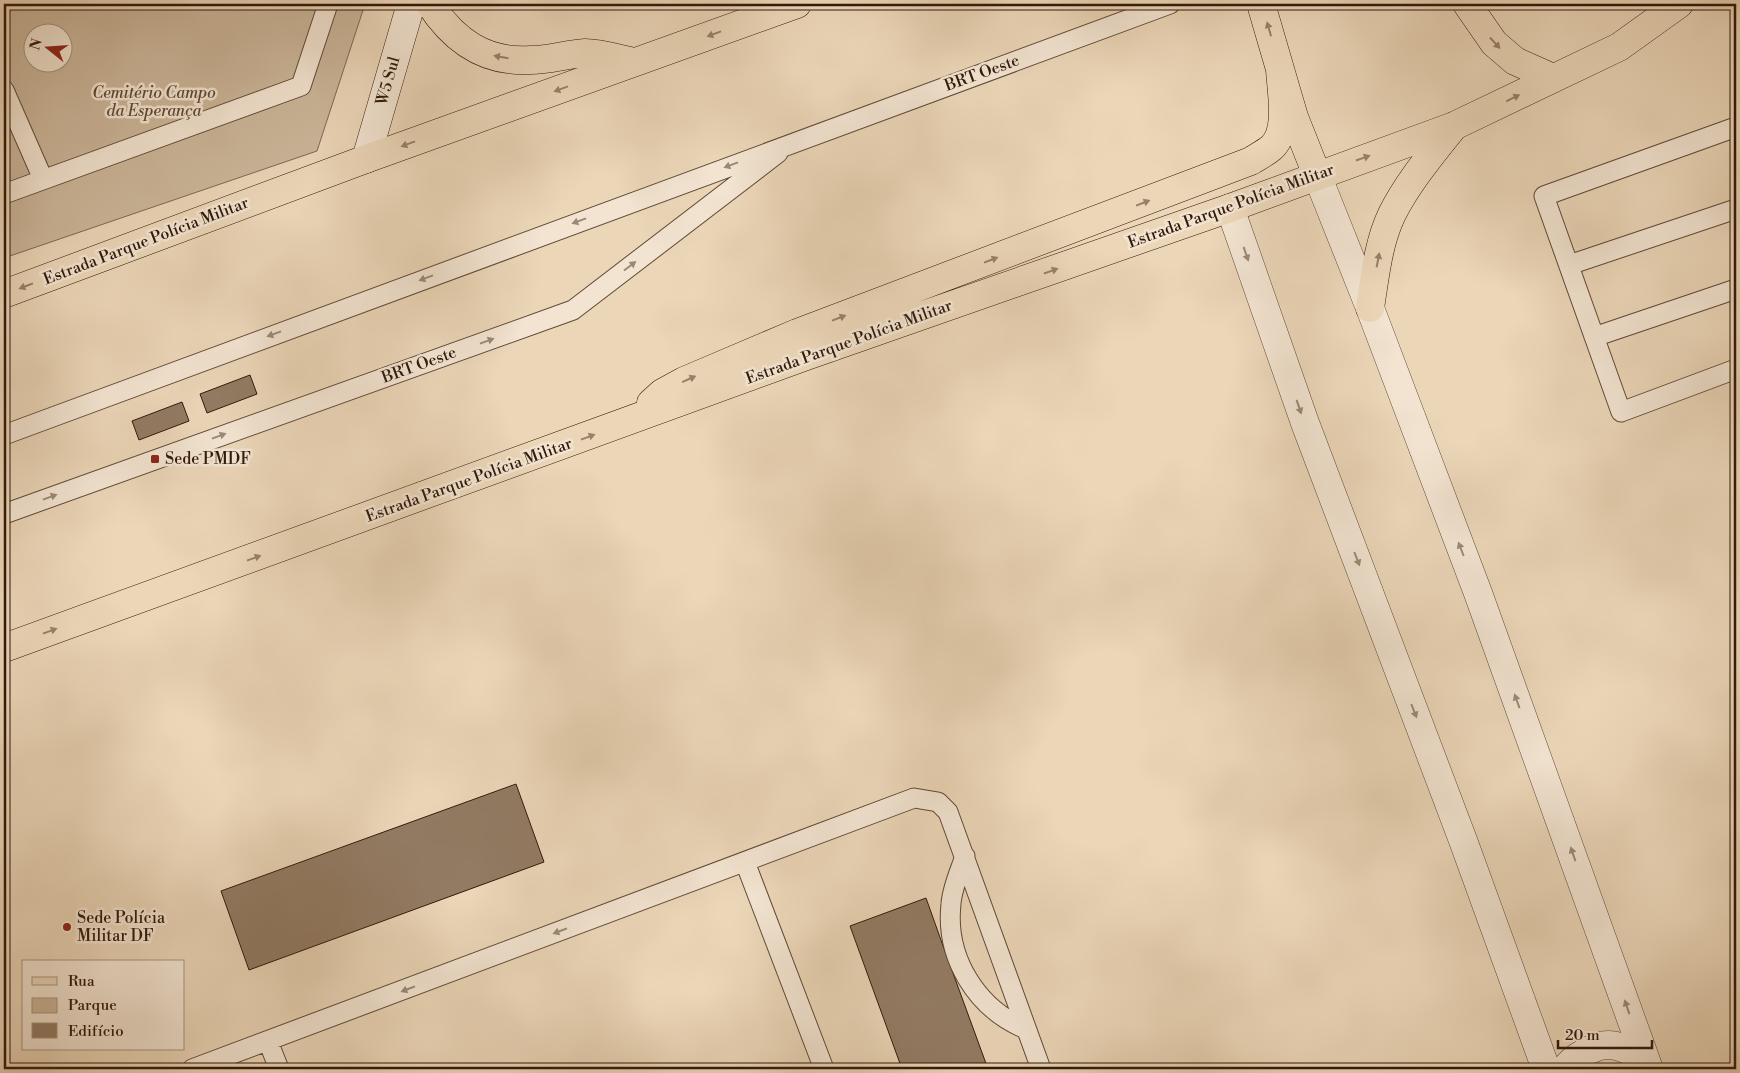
<svg xmlns="http://www.w3.org/2000/svg" width="1740" height="1073" viewBox="0 0 1740 1073" font-family="'Libre Bodoni',serif">
<rect width="100%" height="100%" fill="#ebd6b8"/>
<filter id="stains"><feTurbulence type="fractalNoise" baseFrequency=".004" numOctaves="4"/><feColorMatrix values="0 0 0 0 .2 0 0 0 0 .09 0 0 0 0 .02 0 0 0 .5 -.17"/></filter>
<radialGradient id="worn" r=".72"><stop offset=".6" stop-color="#630" stop-opacity="0"/><stop offset="1" stop-color="#630" stop-opacity=".3"/></radialGradient>
<path fill="#cbb69a" stroke="#7e6852" fill-rule="evenodd" d="M4,4h361l-48,147 -313,107zM32,32h30v30h-30z"/>
<path fill="#927b64" stroke="#31190a" d="M250,375l7,19 -50,19 -7,-19z
M182,402l7,19 -50,19 -7,-19z
M516,784l28,78 -295,108 -28,-79z
M926,898l16,45 46,126h-86l-52,-143z"/>
<g fill="none" stroke-linecap="round" stroke-linejoin="round">
<defs>
<path id="service" d="M4,90l39,89
M1736,127l-192,69 77,216 115,-43
M4,194l297,-108 27,-82
M1569,265l167,-56
M1594,337l142,-48
M4,435l1166,-431
M4,514l569,-204 205,-157
M965,856c-5,15 -13,32 -14,48 -6,54 26,105 75,125
M745,862l79,207
M268,1041l11,28
M192,1069l722,-271 24,4 10,10 93,257"/>
<path id="tertiary" d="M1317,175l53,133 108,285 171,476
M1230,208l75,215 159,420 82,226
M1565,1069c8,-11 29,-24 43,-24 13,0 26,8 37,13"/>
<path id="secondary" d="M366,159l45,-155"/>
<path id="primary" d="M430,4c24,37 55,59 101,56 18,0 36,-6 54,-7 16,0 34,6 49,9
M1261,4l33,113 23,58
M1467,4l27,39 21,18 38,17
M4,294l362,-135 431,-155
M1370,308c5,-31 8,-65 22,-94 16,-32 40,-60 62,-88
M651,403l11,-10 22,-12 113,-48 454,-172c6,-4 14,-8 20,-13 19,-16 10,-57 9,-79
M4,648l802,-292 424,-148 224,-82 165,-79 60,-43"/>
</defs>
<use href="#service" stroke="#604836" stroke-width="21"/>
<use href="#tertiary" stroke="#604836" stroke-width="29"/>
<use href="#secondary" stroke="#31190a" stroke-width="29"/>
<use href="#primary" stroke="#31190a" stroke-width="29"/>
<use href="#service" stroke="#f2e4d1" stroke-width="19"/>
<use href="#tertiary" stroke="#f2e4d1" stroke-width="28"/>
<use href="#secondary" stroke="#f2e4d1" stroke-width="28"/>
<use href="#primary" stroke="#ebd6b8" stroke-width="28"/>
</g>
<defs><path id="oneway-solid" d="M-6-.8H1V-3.2L6.5 0L1 3.2V.8H-6Z" transform="scale(1.25)"/></defs>
<g fill="#97816a">
<use href="#oneway-solid" transform="translate(1269 29) rotate(-106)"/>
<use href="#oneway-solid" transform="translate(714 34) rotate(160)"/>
<use href="#oneway-solid" transform="translate(1495 43) rotate(47)"/>
<use href="#oneway-solid" transform="translate(501 57) rotate(-170)"/>
<use href="#oneway-solid" transform="translate(561 89) rotate(160)"/>
<use href="#oneway-solid" transform="translate(1513 98) rotate(-26)"/>
<use href="#oneway-solid" transform="translate(408 144) rotate(160)"/>
<use href="#oneway-solid" transform="translate(1363 158) rotate(-19)"/>
<use href="#oneway-solid" transform="translate(1143 203) rotate(-21)"/>
<use href="#oneway-solid" transform="translate(991 260) rotate(-21)"/>
<use href="#oneway-solid" transform="translate(1378 260) rotate(-79)"/>
<use href="#oneway-solid" transform="translate(1051 271) rotate(-19)"/>
<use href="#oneway-solid" transform="translate(26 286) rotate(159)"/>
<use href="#oneway-solid" transform="translate(839 318) rotate(-21)"/>
<use href="#oneway-solid" transform="translate(689 379) rotate(-24)"/>
<use href="#oneway-solid" transform="translate(588 437) rotate(-20)"/>
<use href="#oneway-solid" transform="translate(254 558) rotate(-20)"/>
<use href="#oneway-solid" transform="translate(50 631) rotate(-20)"/>
</g>
<g fill="#9b8977">
<use href="#oneway-solid" transform="translate(731 165) rotate(160)"/>
<use href="#oneway-solid" transform="translate(579 221) rotate(160)"/>
<use href="#oneway-solid" transform="translate(1246 254) rotate(71)"/>
<use href="#oneway-solid" transform="translate(630 266) rotate(-37)"/>
<use href="#oneway-solid" transform="translate(426 278) rotate(160)"/>
<use href="#oneway-solid" transform="translate(274 334) rotate(160)"/>
<use href="#oneway-solid" transform="translate(487 341) rotate(-20)"/>
<use href="#oneway-solid" transform="translate(1299 407) rotate(71)"/>
<use href="#oneway-solid" transform="translate(219 436) rotate(-20)"/>
<use href="#oneway-solid" transform="translate(50 497) rotate(-20)"/>
<use href="#oneway-solid" transform="translate(1461 549) rotate(-111)"/>
<use href="#oneway-solid" transform="translate(1357 559) rotate(69)"/>
<use href="#oneway-solid" transform="translate(1517 701) rotate(-110)"/>
<use href="#oneway-solid" transform="translate(1414 711) rotate(69)"/>
<use href="#oneway-solid" transform="translate(1573 854) rotate(-109)"/>
<use href="#oneway-solid" transform="translate(560 931) rotate(159)"/>
<use href="#oneway-solid" transform="translate(408 989) rotate(159)"/>
<use href="#oneway-solid" transform="translate(1627 1007) rotate(-109)"/>
</g>
<g fill="#8f2418" stroke="#f2e4d1" stroke-width="2">
<rect x="150" y="454" width="10" height="10" rx="2.5"/>
<circle cx="67" cy="927" r="5"/>
</g>
<g text-anchor="middle" dominant-baseline="central" stroke-width="5" stroke-linejoin="round" paint-order="stroke">
<g font-size="16" fill="#31190a" stroke="#f2e4d1">
<text transform="translate(982 73) rotate(-20)">BRT Oeste</text>
<text transform="translate(388 81) rotate(-74)">W5 Sul</text>
<text transform="translate(1231 206) rotate(-20)">Estrada Parque Polícia Militar</text>
<text transform="translate(146 241) rotate(-21)">Estrada Parque Polícia Militar</text>
<text transform="translate(849 342) rotate(-20)">Estrada Parque Polícia Militar</text>
<text transform="translate(419 365) rotate(-20)">BRT Oeste</text>
<text transform="translate(469 480) rotate(-20)">Estrada Parque Polícia Militar</text>
</g>
<g font-size="16" font-style="italic" fill="#5f4835" stroke="#f2e4d1">
<text x="154" y="93">Cemitério Campo<tspan x="154" dy="18">da Esperança</tspan></text>
</g>
<g font-size="16" fill="#31190a" stroke="#f2e4d1" text-anchor="start">
<text x="165" y="459">Sede PMDF</text>
<text x="77" y="918">Sede Polícia<tspan x="77" dy="18">Militar DF</tspan></text>
</g>
</g>
<rect width="1740" height="1073" fill="none" stroke="#ebd6b8" stroke-width="20"/>
<rect x="5" y="5" width="1730" height="1063" fill="none" stroke="#31190a" stroke-width="2.5"/>
<rect x="10" y="10" width="1720" height="1053" fill="none" stroke="#31190a"/>
<rect x="22" y="960" width="162" height="90" fill="#f2e4d1" stroke="#a59381"/>
<rect x="32" y="977" width="25" height="8" fill="#ebd6b8" stroke="#a59381"/>
<text x="68" y="986" font-size="15" fill="#31190a">Rua</text>
<rect x="32" y="998" width="25" height="15" fill="#cbb69a" stroke="#a59381"/>
<text x="68" y="1010" font-size="15" fill="#31190a">Parque</text>
<rect x="32" y="1023" width="25" height="15" fill="#927b64" stroke="#a59381"/>
<text x="68" y="1036" font-size="15" fill="#31190a">Edifício</text>
<g transform="translate(48 48) rotate(287)"><circle r="24" fill="#f2e4d1" stroke="#a59381"/>
<path d="M0-4L9 19L0 12L-9 19Z" fill="#8f2418"/>
<text y="-8" font-size="14" font-weight="bold" text-anchor="middle" fill="#31190a">N</text>
</g>
<path d="M1558 1040v8h94v-8" fill="none" stroke="#31190a" stroke-width="2.5"/>
<text x="1565" y="1040" font-size="15" fill="#31190a" stroke="#f2e4d1" stroke-width="4" paint-order="stroke">20 m</text>
<rect width="100%" height="100%" filter="url(#stains)"/>
<rect width="100%" height="100%" fill="url(#worn)"/>
</svg>
